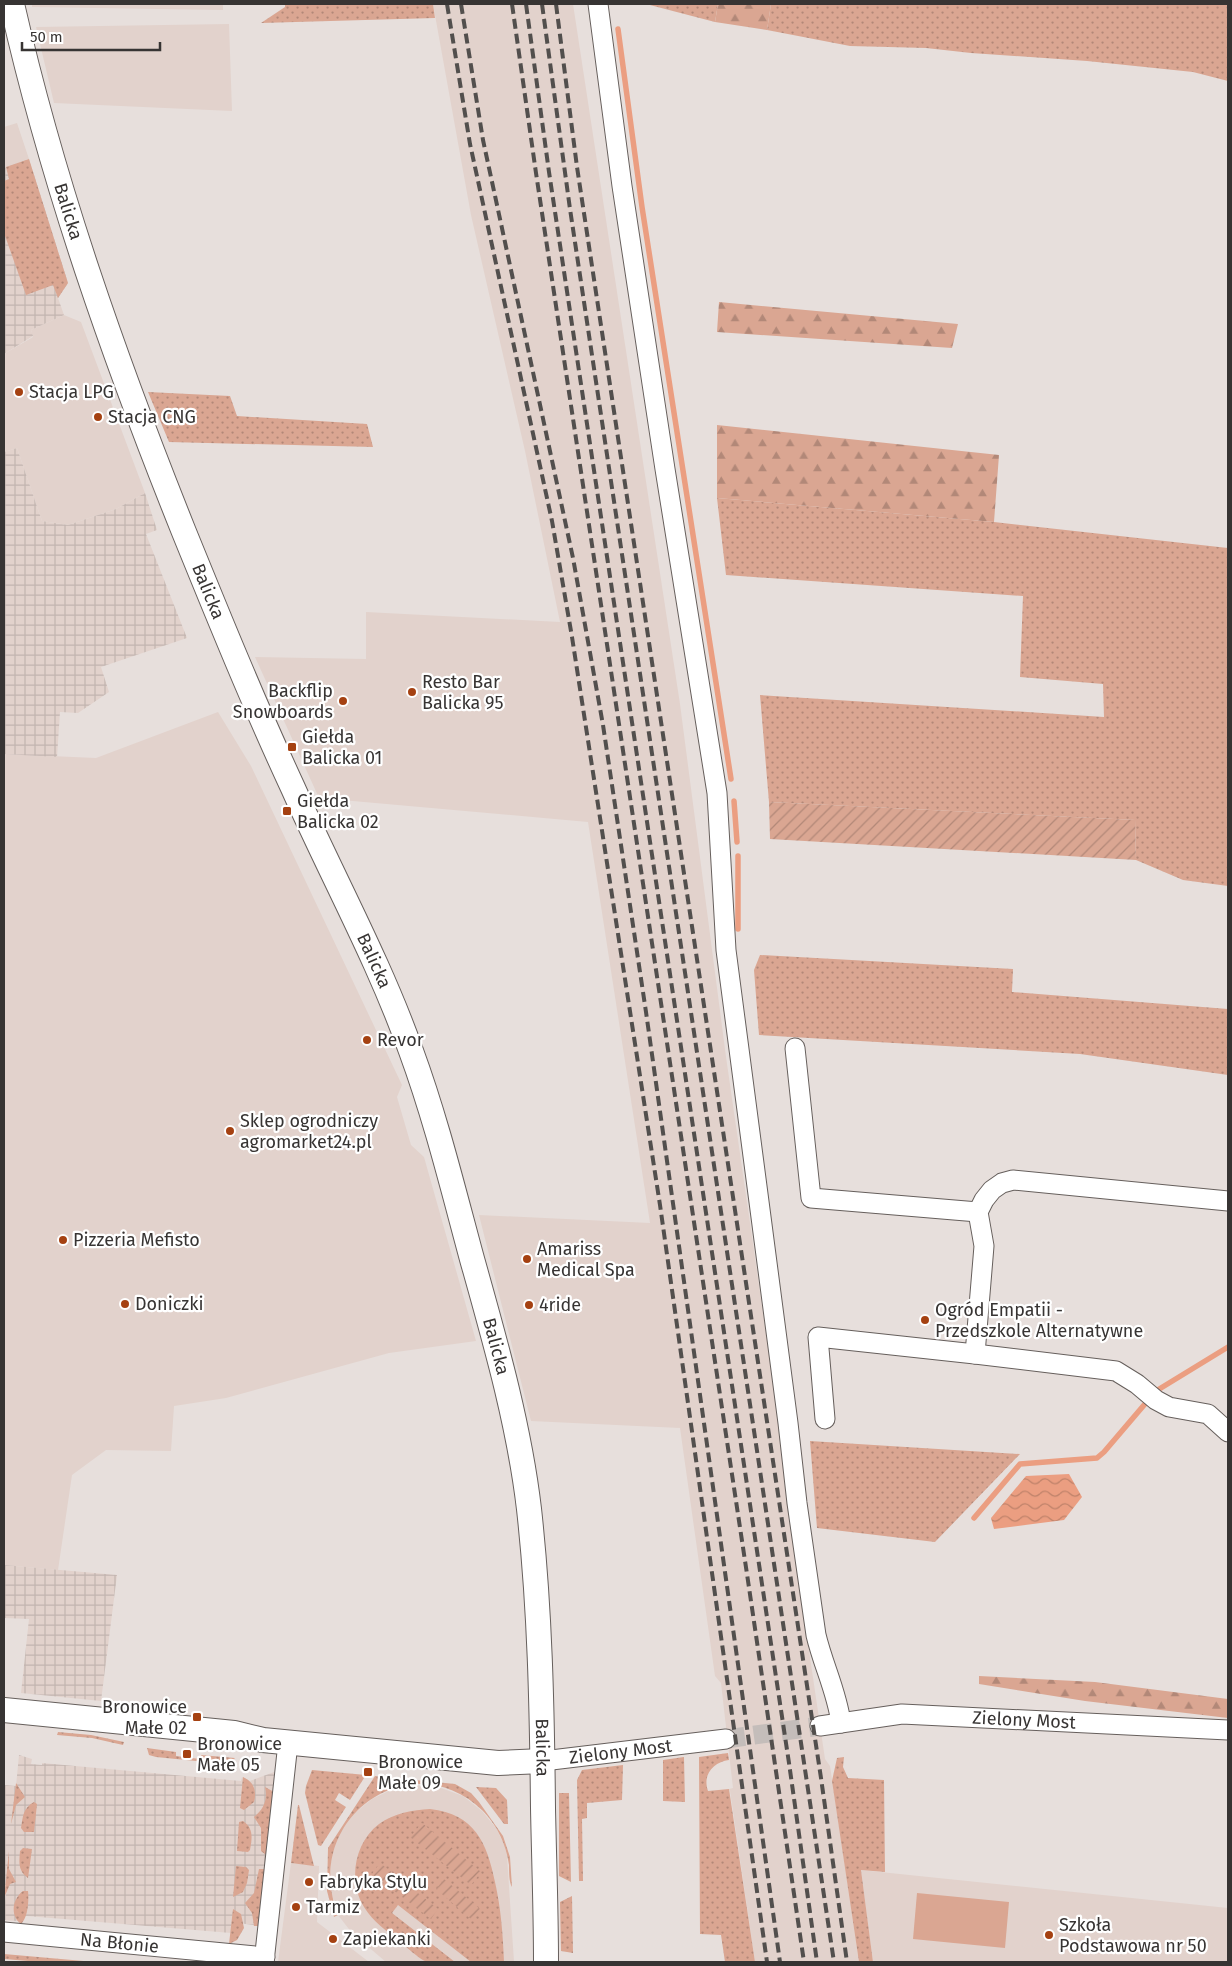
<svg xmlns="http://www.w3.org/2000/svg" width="1232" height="1966" viewBox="0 0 1232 1966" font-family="'Fira Sans',sans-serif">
<defs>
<pattern id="industrial-grid" width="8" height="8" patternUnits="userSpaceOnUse" patternTransform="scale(1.25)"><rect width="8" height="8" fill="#e2d2cc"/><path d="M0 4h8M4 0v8" fill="none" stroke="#c2b5b0"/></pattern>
<pattern id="grass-dots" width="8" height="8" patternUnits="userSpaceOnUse" patternTransform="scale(1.25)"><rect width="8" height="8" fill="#daa692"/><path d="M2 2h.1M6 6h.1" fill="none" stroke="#b28878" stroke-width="1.8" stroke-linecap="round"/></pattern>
<pattern id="forest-firs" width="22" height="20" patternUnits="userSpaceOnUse" patternTransform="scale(1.25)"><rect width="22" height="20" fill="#daa692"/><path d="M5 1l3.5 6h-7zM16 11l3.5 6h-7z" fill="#b28878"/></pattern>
<pattern id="garden-furrows" width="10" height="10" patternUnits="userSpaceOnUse" patternTransform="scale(1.25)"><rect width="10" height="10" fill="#daa692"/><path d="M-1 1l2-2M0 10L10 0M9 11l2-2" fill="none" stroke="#b28878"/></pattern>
<pattern id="water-waves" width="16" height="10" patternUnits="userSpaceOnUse" patternTransform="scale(1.25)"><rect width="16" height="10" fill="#eb9e81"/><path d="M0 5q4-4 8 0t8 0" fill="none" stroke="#bf826a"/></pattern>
</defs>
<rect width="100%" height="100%" fill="#e7dfdc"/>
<path fill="#e2d2cc" d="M32,4h191v6l-191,-3z
M433,4h140l107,700 46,353 58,401v23l41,278 5,7 29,196h-104l-25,-171 -1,-2 4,-1 -12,-105 -6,-7 -35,-248 -149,-7 -52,-206 171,8 -62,-401 -269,-24 -64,-141 111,2v-47l194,10 -35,-171 -54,-236z
M229,24l3,87 -178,-8 -18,-76z
M17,123l12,36 -25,9v-41z
M64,315l17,7 64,171 -29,16 -48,16 -26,-4 -25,-73 -13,4v-98l29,-17 -2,-7z
M218,712l33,54 151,319 -5,12 14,48 13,12 52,184 -87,12 -163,45 -52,8 -3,45 -65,-1 -34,25 -14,95 -54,-5v-811l92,4z
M414,1785l27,3 22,8 19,15 14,17 9,18 2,10 7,106h-128l-34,-29 -14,-18 -6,-20 -2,-23 2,-17 8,-23 12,-17 20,-16 23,-11z
M291,1863l28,3 -2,56 52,40h-91z
M861,1870l367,38v54h-355z"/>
<path fill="url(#industrial-grid)" d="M29,159l39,124 -10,15 6,17 -33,15 2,6 -29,18v-186z
M17,448l25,73 26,4 48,-16 29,-16 12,37 -11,4 41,104 -86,29 8,25 -31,21 -18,-1 -3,45 -53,-3v-302z
M4,1565l113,10 -16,126 -80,-8 8,-74 -25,-1z
M19,1755l13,4 -1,5 11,1v-2l199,18 1,-4 8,4 24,-9 2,5 -16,149 -21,-3 -8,10 -204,-17h-5l-5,5 -13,-1 2,-35h-2v-100l12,1z"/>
<path fill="url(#grass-dots)" d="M285,4h148l2,14 -174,5 24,-16z
M646,4h72l-3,18z
M771,4h457v77l-35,-9 -106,-11 -116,-8 -45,-5 -76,-2 -83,-16z
M29,159l39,124 -10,15 -5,-13 -27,10 -22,-62v-52l5,-2 -3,-12z
M148,392l82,4 7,20 130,8 6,23 -204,-5z
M717,498l277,24 234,26v338l-45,-6 -47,-20 -1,-40 -366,-18 -9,-107 344,22 -1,-33 -83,-7 3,-81 -297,-21z
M760,955l253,14 -1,23 216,17v66l-148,-21 -321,-19 -5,-65z
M810,1441l210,13 -85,88 -118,-14z
M58,1732l33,3 33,7 -1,3 -31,-7 -35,-3z
M147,1748l29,4v4l24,3 1,-4 34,3 -4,4 -5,2 -70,-7 -7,-2z
M728,1753l1,7c-15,2 -27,14 -21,31l21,-2 26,173h-30l-4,-27 -21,-1 -1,-177z
M684,1757l1,45 -22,-1v-41z
M844,1757l-1,10 5,11 36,2 1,92 -24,-2 12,92h-14l-27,-181 5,-23z
M623,1765l-1,35 -35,3v15l-5,1 1,62h-4l-2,-101 5,-10z
M312,1770l54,5 -16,25 -11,-7 -4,7 11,7 -25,39 -3,-1 -13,-52 1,-7z
M375,1776l80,8 16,9 8,9 24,34 7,21 2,30c-3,-5 -3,-15 -3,-22 -3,-21 -11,-38 -26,-54 -71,-70 -183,7 -145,104l-4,2 -7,-26 1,-43z
M243,1777c11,5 14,14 11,25l-10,8 -4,-2z
M16,1783l9,14 -9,8 -5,19z
M265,1787l9,5 -7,62 -1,1 -5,-4v-23l-7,-11c10,-8 14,-18 11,-30z
M476,1787l20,1 11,12 1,24h-4z
M559,1793h10l2,89 -12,-6z
M34,1802l3,2 -3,28h-10l-3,-4c2,-12 2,-20 13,-26z
M298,1805h1l15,61 -23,-3z
M430,1809c45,5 57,34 65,73 6,27 8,53 9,80h-33l-73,-57 -6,8 63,49c-8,0 -19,2 -27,0 -7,-1 -21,-15 -28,-20 -13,-11 -27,-20 -36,-35 -16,-26 -10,-64 15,-83 15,-11 34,-14 51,-15z
M243,1821c11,7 9,18 7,29l-2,2 -11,-1 2,-29z
M23,1848l9,1 -4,29c-10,-7 -9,-15 -8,-27z
M9,1851v18l7,13 -6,2 -6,14z
M236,1866l10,1 3,3 -2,13 -4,9 -10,5z
M259,1869h7l-6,57h-6l-2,-13 -7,-10 9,-10z
M23,1891h5c1,9 0,27 -7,33 -11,-8 -9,-25 2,-33z
M572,1896l1,57 -12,-2 -1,-49z
M233,1909l8,5 3,14 -7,12 -8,4z
M4,1954l91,8h-55l-36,-3z"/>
<path fill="url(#forest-firs)" d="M718,4h53l-4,26 -52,-8z
M719,302l239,22 -6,24 -235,-16z
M717,425l282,30 -5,67 -277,-24z
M979,1676l116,6 133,17v19l-143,-17 -106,-17z"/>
<path fill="url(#garden-furrows)" d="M769,802l366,18 1,40 -366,-21z
M422,1823l59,49 -10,13 -61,-48z
M380,1863l58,46 -7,10 -59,-45z
M444,1879l36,30 -9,10 -35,-30z"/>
<path fill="#daa692" d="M917,1893l92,9 -4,46 -92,-9z"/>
<path fill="url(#water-waves)" d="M1069,1474l13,23 -18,23 -70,9 -3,-11 35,-42z"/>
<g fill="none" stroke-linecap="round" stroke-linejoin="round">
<path stroke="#eb9e81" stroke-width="5.5" d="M618,29l24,178 89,572
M734,801l3,41
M738,929v-73
M974,1518l46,-54 77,-6 7,-6 52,-61 72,-44"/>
<path stroke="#c4bdba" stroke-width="19" stroke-dasharray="19 9" stroke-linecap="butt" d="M726,1739l94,-13"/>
<defs>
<g id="minor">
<path d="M598,4l24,182 43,283 52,324 9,157 62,473 9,80 19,132c7,30 21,57 25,88"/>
<path d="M795,1048l16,150 167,14"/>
<path d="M975,1354l9,-108 -6,-34 6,-12 8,-10 10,-7 11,-3 215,21"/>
<path d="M825,1419l-7,-82 157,17 141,17 21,13 19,16 13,7 39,7 20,18"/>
<path id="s1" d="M820,1726l82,-12 326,16"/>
<path id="s2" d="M543,1761l183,-22"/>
<path id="s3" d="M4,1932l261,25"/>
<path d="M264,1962l24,-219"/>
</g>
<g id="tertiary">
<path id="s4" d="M12,4c41,181 103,356 172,528 35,86 70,172 109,256 39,88 86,173 118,263 25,68 42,138 61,208 23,82 47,165 57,250 11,99 13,199 14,299 1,51 3,103 3,154"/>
<path d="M4,1710l230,23 29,7 235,23 45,-2"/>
</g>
</defs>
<use href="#minor" stroke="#665f5c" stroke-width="21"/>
<use href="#tertiary" stroke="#665f5c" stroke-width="26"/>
<use href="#minor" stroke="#fff" stroke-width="19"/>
<use href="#tertiary" stroke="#fff" stroke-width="24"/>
<path stroke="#524f4d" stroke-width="4" stroke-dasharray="10 5" stroke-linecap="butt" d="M447,4l23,140 82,377 20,116 88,568 107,757
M461,4l22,136 90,418 30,167 43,287 134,950
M512,4l24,169 211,1401 57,388
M526,4l23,168 240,1591 28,199
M542,4l28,205 264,1753
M556,4l21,163 244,1611 26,184"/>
</g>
<g fill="#a54111" stroke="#fff" stroke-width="2">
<circle cx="19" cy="392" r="5"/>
<circle cx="98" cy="417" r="5"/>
<circle cx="412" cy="692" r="5"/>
<circle cx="343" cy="701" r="5"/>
<rect x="287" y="742" width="10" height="10" rx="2.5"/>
<rect x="282" y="806" width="10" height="10" rx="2.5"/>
<circle cx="367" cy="1040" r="5"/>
<circle cx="230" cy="1131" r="5"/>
<circle cx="63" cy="1240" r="5"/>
<circle cx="527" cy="1259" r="5"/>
<circle cx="125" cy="1304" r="5"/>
<circle cx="529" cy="1305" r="5"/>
<circle cx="925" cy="1320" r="5"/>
<rect x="192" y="1712" width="10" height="10" rx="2.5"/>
<rect x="182" y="1749" width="10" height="10" rx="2.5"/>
<rect x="363" y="1767" width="10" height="10" rx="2.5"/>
<circle cx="309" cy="1882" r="5"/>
<circle cx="296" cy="1907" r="5"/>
<circle cx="1049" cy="1935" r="5"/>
<circle cx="333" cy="1939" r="5"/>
</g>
<g text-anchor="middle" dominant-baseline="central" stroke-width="4.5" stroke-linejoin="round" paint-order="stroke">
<g font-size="18" fill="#373433" stroke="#fff">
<text stroke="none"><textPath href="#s4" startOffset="215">Balicka</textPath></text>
<text stroke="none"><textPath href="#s4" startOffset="620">Balicka</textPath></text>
<text stroke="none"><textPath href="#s4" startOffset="1025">Balicka</textPath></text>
<text stroke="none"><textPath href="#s4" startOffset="1430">Balicka</textPath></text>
<text stroke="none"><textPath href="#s1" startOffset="205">Zielony Most</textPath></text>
<text stroke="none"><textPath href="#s4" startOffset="1835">Balicka</textPath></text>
<text stroke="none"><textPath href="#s2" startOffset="78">Zielony Most</textPath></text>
<text stroke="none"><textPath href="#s3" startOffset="116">Na Błonie</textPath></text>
</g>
<g font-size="18" fill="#373433" stroke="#fff" text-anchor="start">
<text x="29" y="392">Stacja LPG</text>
<text x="108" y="417">Stacja CNG</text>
<text x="422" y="682">Resto Bar<tspan x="422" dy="21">Balicka 95</tspan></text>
<text x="333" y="691" text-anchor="end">Backflip<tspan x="333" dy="21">Snowboards</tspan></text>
<text x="302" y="737">Giełda<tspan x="302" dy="21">Balicka 01</tspan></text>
<text x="297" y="801">Giełda<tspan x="297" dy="21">Balicka 02</tspan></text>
<text x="377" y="1040">Revor</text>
<text x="240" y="1121">Sklep ogrodniczy<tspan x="240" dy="21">agromarket24.pl</tspan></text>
<text x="73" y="1240">Pizzeria Mefisto</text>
<text x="537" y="1249">Amariss<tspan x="537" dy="21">Medical Spa</tspan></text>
<text x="135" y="1304">Doniczki</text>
<text x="539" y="1305">4ride</text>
<text x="935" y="1310">Ogród Empatii -<tspan x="935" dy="21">Przedszkole Alternatywne</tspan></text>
<text x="187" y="1707" text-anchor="end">Bronowice<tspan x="187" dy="21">Małe 02</tspan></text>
<text x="197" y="1744">Bronowice<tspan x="197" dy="21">Małe 05</tspan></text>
<text x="378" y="1762">Bronowice<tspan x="378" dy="21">Małe 09</tspan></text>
<text x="319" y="1882">Fabryka Stylu</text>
<text x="306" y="1907">Tarmiz</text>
<text x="1059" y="1925">Szkoła<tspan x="1059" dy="21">Podstawowa nr 50</tspan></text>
<text x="343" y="1939">Zapiekanki</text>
</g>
</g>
<rect width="1232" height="1966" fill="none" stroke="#373433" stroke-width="10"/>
<path d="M22 42v8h138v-8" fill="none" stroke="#373433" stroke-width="2.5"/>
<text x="30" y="42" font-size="15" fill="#373433" stroke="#ffffff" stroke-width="4" paint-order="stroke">50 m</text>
</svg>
